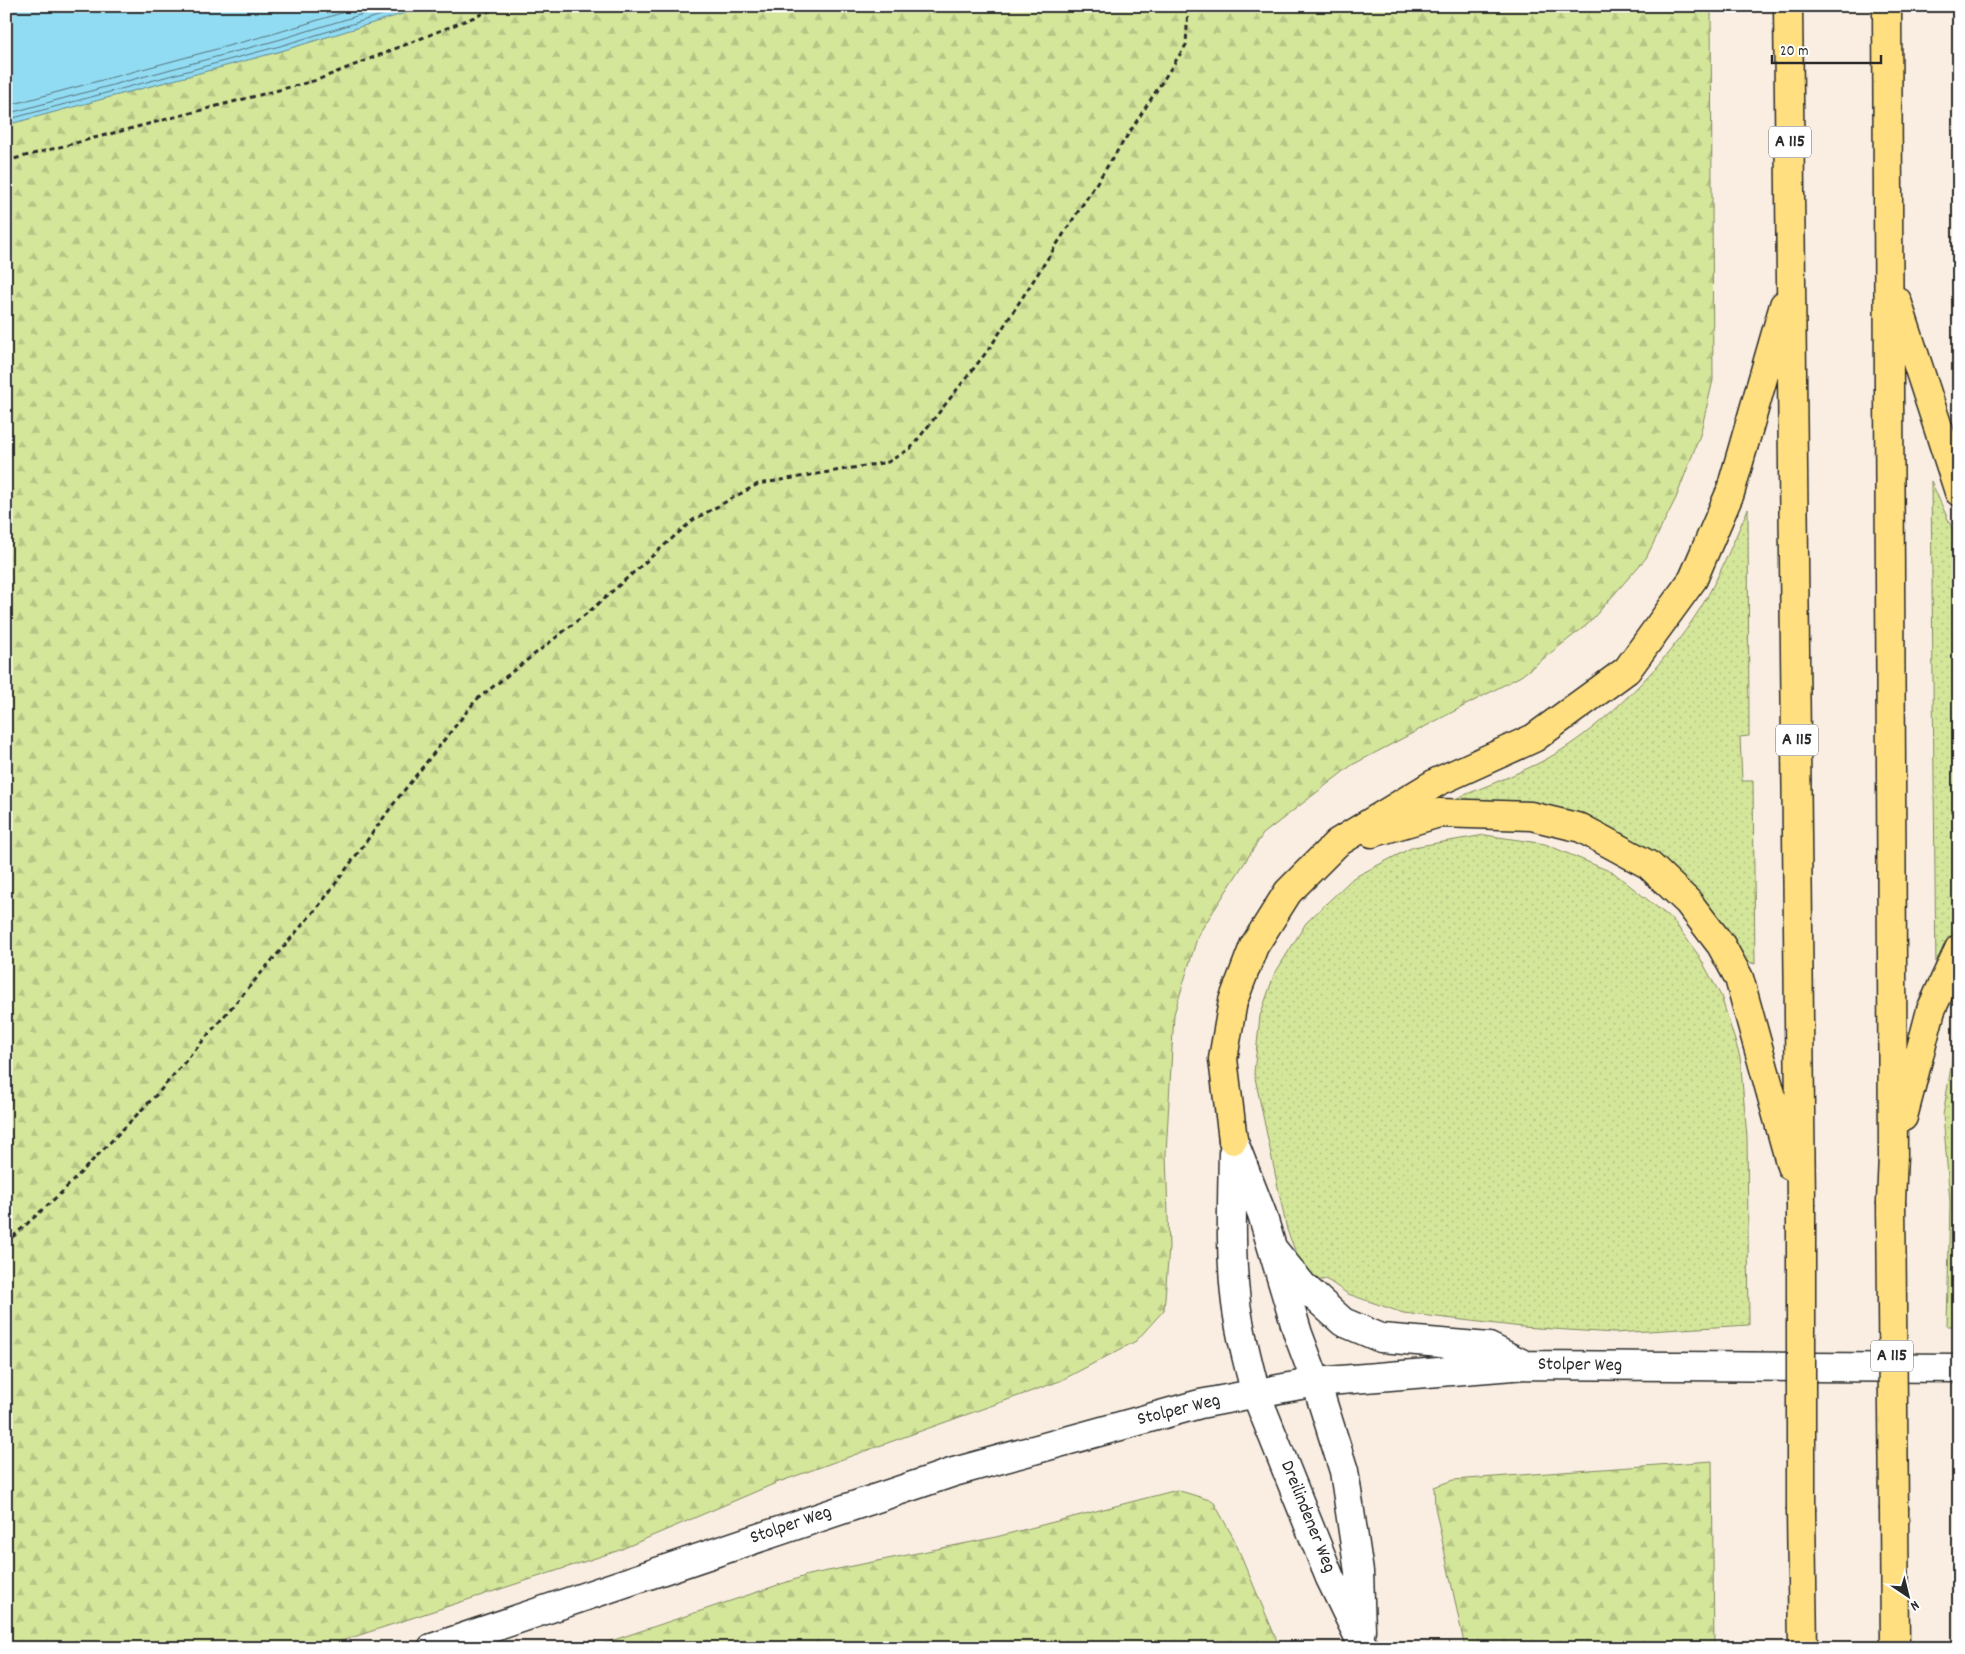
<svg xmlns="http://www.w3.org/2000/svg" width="1965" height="1654" viewBox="0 0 1965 1654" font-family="Dekko,sans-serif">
<defs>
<pattern id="grass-dots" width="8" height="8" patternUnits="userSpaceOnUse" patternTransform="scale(1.25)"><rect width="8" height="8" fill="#d4e69a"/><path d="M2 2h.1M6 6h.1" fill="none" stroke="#b6c585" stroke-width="1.8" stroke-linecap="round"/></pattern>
<pattern id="forest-firs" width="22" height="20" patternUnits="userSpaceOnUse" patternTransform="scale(1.25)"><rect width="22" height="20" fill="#d4e69a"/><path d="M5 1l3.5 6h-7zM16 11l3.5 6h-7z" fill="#b6c585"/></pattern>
</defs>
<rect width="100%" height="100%" fill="#f9eee1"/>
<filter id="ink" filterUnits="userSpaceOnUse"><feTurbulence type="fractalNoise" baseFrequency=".02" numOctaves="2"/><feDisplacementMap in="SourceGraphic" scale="10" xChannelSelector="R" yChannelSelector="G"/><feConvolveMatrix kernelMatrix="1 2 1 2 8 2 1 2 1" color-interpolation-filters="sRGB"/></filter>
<g filter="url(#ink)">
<path fill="url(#grass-dots)" stroke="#808862" d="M1931,481l28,63v383l-23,50z
M1748,509l1,227 -9,1 2,44h11l2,183 -10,-3 -127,-127 -176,-30c32,-13 64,-25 95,-40 56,-27 121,-92 155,-143 24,-34 39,-75 56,-112z
M1485,835l60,9 69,29 59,47 26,36 22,40 19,61 7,80 2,188 -135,8 -92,-6 -119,-14 -55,-19 -22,-15 -9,2 -18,-21 -12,-30 -33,-157 6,-57 14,-41 32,-52 47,-45 60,-31z
M1959,1019v307h-12l3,-124 -7,-87z"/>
<path fill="url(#forest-firs)" stroke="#808862" d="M428,6h1283l2,374 -13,55 -24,63 -30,60 -58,66 -67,52 -169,89 -89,69 -65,101 -24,79 -8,139 3,95 -5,62 -28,31 -76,40 -284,102 -159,68 -297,97h-314v-1523l275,-74z
M1712,1461l2,187h-249l-30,-141 -1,-20 19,-7z
M1177,1490l36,11 21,38 46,109h-690l218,-73 184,-37z"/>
<path fill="#92dcf3" stroke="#6995a3" d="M6,6h422l-147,45 -275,74z"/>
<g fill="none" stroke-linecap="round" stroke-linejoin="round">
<path stroke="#54727b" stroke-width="1" d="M6,106l270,-73 88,-27
M6,114l272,-74 111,-34
M6,120l274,-74 131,-40"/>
<defs>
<path id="street" d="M1316,1382l28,89 15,101 2,58
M1256,1394l74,184 34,70"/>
<path id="secondary" d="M1233,1140l29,74 36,120 18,48
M1233,1153c-1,49 -3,101 3,150 4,31 12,61 20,91
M1273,1249l30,37 40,36 38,16 108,9 36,18
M432,1648l522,-176 246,-68 116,-22 209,-17 434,3"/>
<path id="highway" d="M1788,6l13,1197
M1887,6l6,1149 -2,47
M1897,301l62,191
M1372,833l67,-20 92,3 50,12 68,37 39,37 33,43 18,33 52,188
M1903,1117l28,-107 28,-61
M1233,1140l-10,-81 10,-58 21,-55 34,-54 49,-49 100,-61 97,-44 93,-68 66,-91 37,-86 54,-188
M1894,1510l1,138
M1801,1511l2,137"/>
</defs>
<use href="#street" stroke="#2b2b2b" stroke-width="31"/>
<use href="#secondary" stroke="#2b2b2b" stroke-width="31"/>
<use href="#highway" stroke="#2b2b2b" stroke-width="31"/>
<path stroke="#2b2b2b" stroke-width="3" stroke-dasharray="5 4" stroke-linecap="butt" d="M6,161l311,-81 185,-74
M6,1243l56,-51 97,-100 163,-190 76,-104 78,-98 115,-90 102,-90 65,-36 130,-22 23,-14 78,-99 197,-304 2,-39"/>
<use href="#street" stroke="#fff" stroke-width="28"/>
<use href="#secondary" stroke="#fff" stroke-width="28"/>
<use href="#highway" stroke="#ffdf80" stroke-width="28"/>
<defs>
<path id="highway-bridge" d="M1891,1202l3,308
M1801,1203v308"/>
</defs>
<use href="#highway-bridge" stroke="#2b2b2b" stroke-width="31" stroke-linecap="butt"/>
<use href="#highway-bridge" stroke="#ffdf80" stroke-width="28"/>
</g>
</g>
<g text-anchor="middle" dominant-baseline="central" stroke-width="4.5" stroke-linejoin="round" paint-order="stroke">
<g fill="#fff" stroke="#6b6b6b" stroke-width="1">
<rect x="1769" y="126.5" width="42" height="31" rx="4"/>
<rect x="1776" y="724.5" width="42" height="31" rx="4"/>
<rect x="1871" y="1340.5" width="42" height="31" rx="4"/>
</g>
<g font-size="18" font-weight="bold" fill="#2b2b2b">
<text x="1790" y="142">A 115</text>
<text x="1797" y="740">A 115</text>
<text x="1892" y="1356">A 115</text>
</g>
<g font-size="19" fill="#2b2b2b" stroke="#fff">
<text transform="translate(1580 1366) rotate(1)">Stolper Weg</text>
<text transform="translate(1179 1411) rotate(-14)">Stolper Weg</text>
<text transform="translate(1307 1517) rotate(68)">Dreilindener Weg</text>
<text transform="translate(791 1526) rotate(-19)">Stolper Weg</text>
</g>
</g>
<rect width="1965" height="1654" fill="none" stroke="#fff" stroke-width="25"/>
<rect x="12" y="12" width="1940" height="1629" fill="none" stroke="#2b2b2b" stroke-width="2" filter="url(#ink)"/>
<g transform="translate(1908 1596) rotate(145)" stroke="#ffffff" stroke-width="4" paint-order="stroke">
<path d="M0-4L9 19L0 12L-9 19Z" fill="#2b2b2b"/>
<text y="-8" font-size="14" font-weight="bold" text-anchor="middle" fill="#2b2b2b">N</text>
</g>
<path d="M1772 55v8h109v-8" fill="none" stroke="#2b2b2b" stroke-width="2.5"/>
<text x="1780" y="55" font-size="15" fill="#2b2b2b" stroke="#ffffff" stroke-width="4" paint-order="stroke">20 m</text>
</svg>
